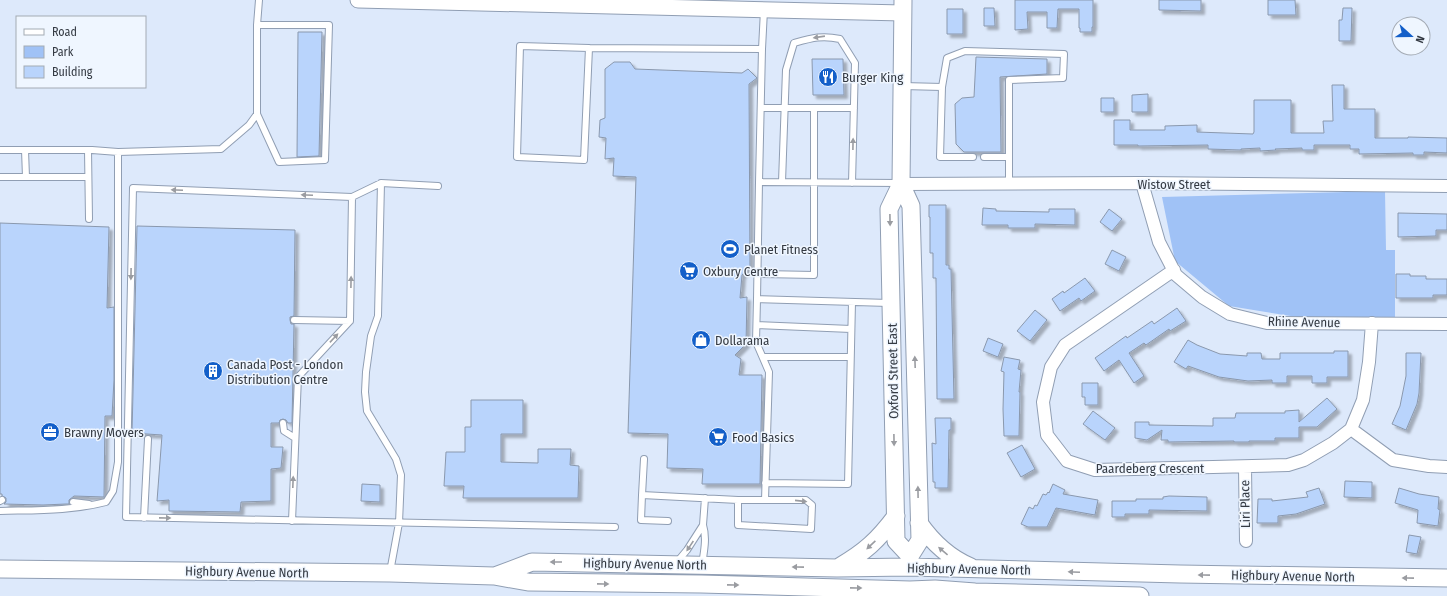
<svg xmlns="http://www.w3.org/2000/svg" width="1447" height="596" viewBox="0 0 1447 596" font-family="'Fira Sans Condensed',sans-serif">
<defs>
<filter id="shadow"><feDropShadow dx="3.5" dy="3.5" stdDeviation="1" flood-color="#0004"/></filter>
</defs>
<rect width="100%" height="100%" fill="#dde9fb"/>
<path fill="#a0c2f6" d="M1385,191l1,59h9v70l-98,-3 -68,-11 -54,-45 -13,-64z"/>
<path fill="#b9d4fc" stroke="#8a98ad" filter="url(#shadow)" d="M1015,0h78v27h-1v5h-12v-4h-1v-19h-21l-1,19h-10v-16h-20l1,17 -13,1z
M1159,0h42v11l-42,-1z
M1268,0h27l1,15h-28z
M984,8h10l1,18h-11z
M1343,8h9l-1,33h-12v-21h3z
M947,9h16v25h-16z
M298,32h24l-3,124 -22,1z
M976,57l71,2v15l-47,3 1,75h-37l-8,-8 -1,-40 7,-6 12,-1z
M812,59h31l1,36h-31z
M614,62h16l5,7 107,4 6,-4 9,9 -8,6 1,182 -8,9 -2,23 7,-1 -1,47 -11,11 6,4 -2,16h23l-2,109h-58l1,-15 -36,-1 1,-34 -40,-1 8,-256 -23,-1 1,-18 -9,1 1,-21 -7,-1 1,-17 5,-2v-49z
M1332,85h12v24h31v29h33v-1l39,1v15l-23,-1v3h-11v-2l-54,1v-5h-9v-4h-36v5h-12v-2l-27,1 1,1 -16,1v-3l-19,1v1l-33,-1v-4l-70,1v-1h-24v-25h16v10h35v-4l32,-1v7l56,2 1,-2v-32h37v33h33l-1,-12h10z
M1148,94v18h-16v-17z
M1101,98h13v14h-13z
M929,205h17v60h3v4h2l3,130h-17l-1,-121h-3v-25h-3v-36h-1z
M983,208l13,1v2l53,1v-3h26v16l-40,-1v4h-27v-3h-26z
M1109,209l13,10 -10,12 -12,-9z
M1398,213l49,1v16h-11v6l-38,1z
M0,223l109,4 -2,81 7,-1v73l-2,36h-7l-1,81 -30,-1 -5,4v4h-3l-23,1 -39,-1 2,-2v-4l-4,-2v-2h-2z
M137,226l158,4 -1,86 -4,1v3l1,4h3l-2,99h-4l-2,-3 -3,-1 -3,1 -1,3h-8v24h12l-2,21 -10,1v32l-30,1 -1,10 -71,-1v-11l-12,1 5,-66 -30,-2z
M1112,250l14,7 -7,14 -14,-7z
M1396,274h14v2h16v3h21v16h-14v3h-37z
M1085,278l10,13 -14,10 -2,-3 -19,13 -8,-12 11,-8 1,2z
M1177,308l9,13 -16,10 -1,-2 -23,16 -2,-2 -15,10 15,23 -10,7 -15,-23 -15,11 -9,-13 31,-22 1,2 25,-17 2,3z
M1035,310l12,10 -17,21 -13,-10z
M988,338l15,6 -5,13 -15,-6z
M1188,340l9,5 23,9 27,2v-3h14l1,6h18v-6h54v-2h14v26h-21v6h-15v-7h-25v7h-15v-3l-24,1 -29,-4 -31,-11 -2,3 -12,-7z
M1406,353h15l-2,40 -2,11 -11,26 -14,-6 8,-18 6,-30z
M1004,357l16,3 -2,9 3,1 -2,22h1l-1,44h-15l-1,-27 1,-37 -3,-1z
M1082,383h16v22h-13v-8h-3z
M1327,398l10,11 -20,18h-18v11h-24v3h-26v1h-15v-1l-66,1v-2h-7l1,-10 -15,10 -12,-2v-16h14v3l64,1v-8h22l1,-5h49v-2l14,-1v12z
M471,400h52v34h-22v28l37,1v-14h33l-1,16 9,1 -1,32h-115l1,-12h-20l2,-34h19v-25h6z
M1093,411l22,17 -10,12 -22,-16z
M935,418h16v12h-2l-1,58h-13v-6h-2l-1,-39 4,1z
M1022,445l13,24 -14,8 -14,-24z
M1345,481l27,1v16l-28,-1z
M362,484l18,1v17l-19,-1z
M1053,484l12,6 -2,4 35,6 -3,15 -39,-7 -9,19h-19l-7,-3 8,-17 4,2 2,-4 2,1 6,-12 3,1 2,-3 1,1z
M1319,488l6,16 -29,10 -18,2v7h-21l1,-24h14v2l36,-4 -2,-5z
M1399,488l20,6 20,3 -1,12 2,1 -2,16 -21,-3 1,-13 -23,-7z
M1169,496l38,1v14l-58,-1v4h-24v3h-13v-16h24v-2h27v-2z
M1409,535l12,2 -4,17 -11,-2z"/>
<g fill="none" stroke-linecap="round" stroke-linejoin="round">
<defs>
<path id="service" d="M257,25h72l-4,135 -46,2 -22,-48v-89l2,-25
M589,48l-5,112 -67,-3 3,-111 69,2 173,1 2,-39
M762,49l-3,133 140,1
M903,86l39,1 -2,70h33
M942,87l5,-29 18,-7 99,3 -1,24 -54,2v103
M761,108h93
M0,150h92l26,2 103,-3 28,-24 8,-11
M25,150l1,27
M88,150l1,69
M984,157h25
M0,177h88
M782,182l4,-112 8,-27c18,-5 28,-8 46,-4l15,24 -3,120
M381,183l-3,133 -7,20 -5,36 -1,20 2,19 29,48 5,16 -2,48 -9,49
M352,197l29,-14 57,3
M758,274l56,1v-167
M757,299l2,-117
M294,320l56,1
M757,325l94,4
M763,357h87
M283,423l1,8 11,7
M644,459l-2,36 96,5h68l6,5 -1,24 -73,-4v-25
M765,483l83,1 4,-182
M642,495l-1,25 27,1
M765,500l4,-128 -13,-30 1,-43 132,4
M0,501l2,-1
M73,502l16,2
M0,511c36,-1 71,0 106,-9l7,-11 5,-29v-310
M144,518l4,-79
M292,521l6,-144 52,-56 2,-124 -219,-9 -7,329 489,10
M677,562l10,-12 16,-25 2,-27
M702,565c2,-14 5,-27 1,-40"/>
<path id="minor" d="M1142,183l17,59 17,33 26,22 28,17 37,9 180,1
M901,184l241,-1 305,3
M1174,270l-109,75 -14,22 -8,35 4,33 20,26 28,9 193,-5 16,-5 29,-17 18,-14 12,-29 6,-38 3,-39
M1351,429l42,31 36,6 18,1
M1245,467l1,74"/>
<path id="tertiary" d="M358,0l545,13"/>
<path id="secondary" d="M903,0l-2,184 -12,25 7,332 14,15
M901,184l10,22 9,334 -10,16v10
M919,523c14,20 30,35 52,44
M839,567c26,-15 39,-27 57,-51
M0,569l390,4 104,3 34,6 173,2 209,6 25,-1 40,3 165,4
M495,576l37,-14 305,6 72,-1 271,7 267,4"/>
</defs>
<use href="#service" stroke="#909eb3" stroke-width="8"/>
<use href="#minor" stroke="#909eb3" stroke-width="14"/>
<use href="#tertiary" stroke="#909eb3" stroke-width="17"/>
<use href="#secondary" stroke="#909eb3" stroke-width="19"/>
<use href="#service" stroke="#fff" stroke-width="6"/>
<use href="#minor" stroke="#fff" stroke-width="12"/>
<use href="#tertiary" stroke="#fff" stroke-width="15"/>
<use href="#secondary" stroke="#fff" stroke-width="17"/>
</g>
<defs><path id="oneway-solid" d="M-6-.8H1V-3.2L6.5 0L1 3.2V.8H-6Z"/></defs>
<g fill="#9a9ca1">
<use href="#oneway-solid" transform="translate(819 37) rotate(172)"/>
<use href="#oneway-solid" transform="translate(853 144) rotate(-89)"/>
<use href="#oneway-solid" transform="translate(177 190) rotate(-178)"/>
<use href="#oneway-solid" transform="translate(307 195) rotate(-178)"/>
<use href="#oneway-solid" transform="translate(890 220) rotate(89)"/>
<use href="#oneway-solid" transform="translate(131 274) rotate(91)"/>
<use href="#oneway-solid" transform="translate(351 282) rotate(-89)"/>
<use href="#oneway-solid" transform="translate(334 338) rotate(-47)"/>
<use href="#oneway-solid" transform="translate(915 362) rotate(-92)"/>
<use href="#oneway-solid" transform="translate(894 440) rotate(89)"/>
<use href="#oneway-solid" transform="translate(293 482) rotate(-88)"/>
<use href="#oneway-solid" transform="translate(918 492) rotate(-91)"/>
<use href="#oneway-solid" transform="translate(801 501) rotate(6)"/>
<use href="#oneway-solid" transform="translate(165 518) rotate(1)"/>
<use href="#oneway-solid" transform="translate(871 545) rotate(137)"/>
<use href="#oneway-solid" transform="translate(690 546) rotate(124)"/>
<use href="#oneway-solid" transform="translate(943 551) rotate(-140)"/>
<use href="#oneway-solid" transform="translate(556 562) rotate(-180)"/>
<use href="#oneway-solid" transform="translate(798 567) rotate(-179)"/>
<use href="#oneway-solid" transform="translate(1074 572) rotate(-178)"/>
<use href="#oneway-solid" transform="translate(1204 575) rotate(-179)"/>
<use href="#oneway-solid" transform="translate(1408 578) rotate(-179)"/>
<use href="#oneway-solid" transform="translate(603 584) rotate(1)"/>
<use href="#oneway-solid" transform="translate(733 585) rotate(1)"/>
<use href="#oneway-solid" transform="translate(856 588) rotate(1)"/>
</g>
<defs>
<symbol id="restaurant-disc" viewBox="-11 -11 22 22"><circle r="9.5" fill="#135fc9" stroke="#eff6ff"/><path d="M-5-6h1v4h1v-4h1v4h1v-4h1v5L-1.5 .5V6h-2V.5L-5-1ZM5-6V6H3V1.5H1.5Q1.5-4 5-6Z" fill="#fff"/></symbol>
<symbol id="stadium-disc" viewBox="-11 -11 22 22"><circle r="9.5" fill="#135fc9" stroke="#eff6ff"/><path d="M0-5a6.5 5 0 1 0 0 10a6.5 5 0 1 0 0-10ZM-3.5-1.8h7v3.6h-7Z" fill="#fff"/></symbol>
<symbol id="supermarket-disc" viewBox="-11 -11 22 22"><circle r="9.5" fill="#135fc9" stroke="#eff6ff"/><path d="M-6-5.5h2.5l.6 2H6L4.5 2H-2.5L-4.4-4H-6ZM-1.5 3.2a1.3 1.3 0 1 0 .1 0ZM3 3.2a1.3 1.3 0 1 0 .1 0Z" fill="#fff"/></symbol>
<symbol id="shop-disc" viewBox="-11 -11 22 22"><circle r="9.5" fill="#135fc9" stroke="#eff6ff"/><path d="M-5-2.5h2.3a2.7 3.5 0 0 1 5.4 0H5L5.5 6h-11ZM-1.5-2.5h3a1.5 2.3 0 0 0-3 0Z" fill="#fff"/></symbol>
<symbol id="building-disc" viewBox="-11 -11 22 22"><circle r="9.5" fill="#135fc9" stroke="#eff6ff"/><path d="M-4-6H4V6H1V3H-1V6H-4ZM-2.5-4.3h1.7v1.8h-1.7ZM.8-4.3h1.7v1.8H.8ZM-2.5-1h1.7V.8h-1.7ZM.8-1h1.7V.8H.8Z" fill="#fff"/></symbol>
<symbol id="office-disc" viewBox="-11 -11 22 22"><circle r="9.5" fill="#135fc9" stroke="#eff6ff"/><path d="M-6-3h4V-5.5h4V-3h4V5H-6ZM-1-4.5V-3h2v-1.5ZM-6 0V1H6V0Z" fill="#fff"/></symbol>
</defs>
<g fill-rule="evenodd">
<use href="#restaurant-disc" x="817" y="66" width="22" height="22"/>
<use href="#stadium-disc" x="719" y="238" width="22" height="22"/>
<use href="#supermarket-disc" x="678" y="260" width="22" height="22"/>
<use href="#shop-disc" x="690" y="329" width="22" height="22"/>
<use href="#building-disc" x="202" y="360" width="22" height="22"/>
<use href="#office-disc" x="39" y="421" width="22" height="22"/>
<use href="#supermarket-disc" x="707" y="426" width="22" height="22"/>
</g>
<g text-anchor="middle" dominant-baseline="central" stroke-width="3" stroke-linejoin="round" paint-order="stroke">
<g font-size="13" fill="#343a43" stroke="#eff6ff" text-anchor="start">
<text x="842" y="77">Burger King</text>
<text x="744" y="249">Planet Fitness</text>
<text x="703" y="271">Oxbury Centre</text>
<text x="715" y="340">Dollarama</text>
<text x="227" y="364">Canada Post - London<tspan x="227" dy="15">Distribution Centre</tspan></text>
<text x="64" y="432">Brawny Movers</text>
<text x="732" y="437">Food Basics</text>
</g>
<g font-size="13" fill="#343a43" stroke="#eff6ff">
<text x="1174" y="184">Wistow Street</text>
<text transform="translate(1304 322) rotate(1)">Rhine Avenue</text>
<text transform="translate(893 371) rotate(-91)">Oxford Street East</text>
<text x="1150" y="468">Paardeberg Crescent</text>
<text transform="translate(1245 504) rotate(-91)">Liri Place</text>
<text transform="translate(645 564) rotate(1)">Highbury Avenue North</text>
<text transform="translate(969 569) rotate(1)">Highbury Avenue North</text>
<text transform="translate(247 572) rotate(1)">Highbury Avenue North</text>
<text transform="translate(1293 576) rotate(1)">Highbury Avenue North</text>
</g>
</g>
<rect x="16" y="16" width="130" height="72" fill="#eff6ff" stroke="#a4abb4"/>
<rect x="24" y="29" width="20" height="6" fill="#ffffff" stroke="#a4abb4"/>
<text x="52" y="36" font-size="12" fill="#343a43">Road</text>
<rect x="24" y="46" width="20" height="12" fill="#a0c2f6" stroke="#a4abb4"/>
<text x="52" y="56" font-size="12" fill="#343a43">Park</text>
<rect x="24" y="66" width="20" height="12" fill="#b9d4fc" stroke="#a4abb4"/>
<text x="52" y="76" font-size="12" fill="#343a43">Building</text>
<g transform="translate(1411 36) rotate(111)"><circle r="19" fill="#eff6ff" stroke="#a4abb4"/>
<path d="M0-3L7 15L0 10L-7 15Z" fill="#135fc9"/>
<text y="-6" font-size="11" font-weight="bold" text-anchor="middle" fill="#343a43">N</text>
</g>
</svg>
